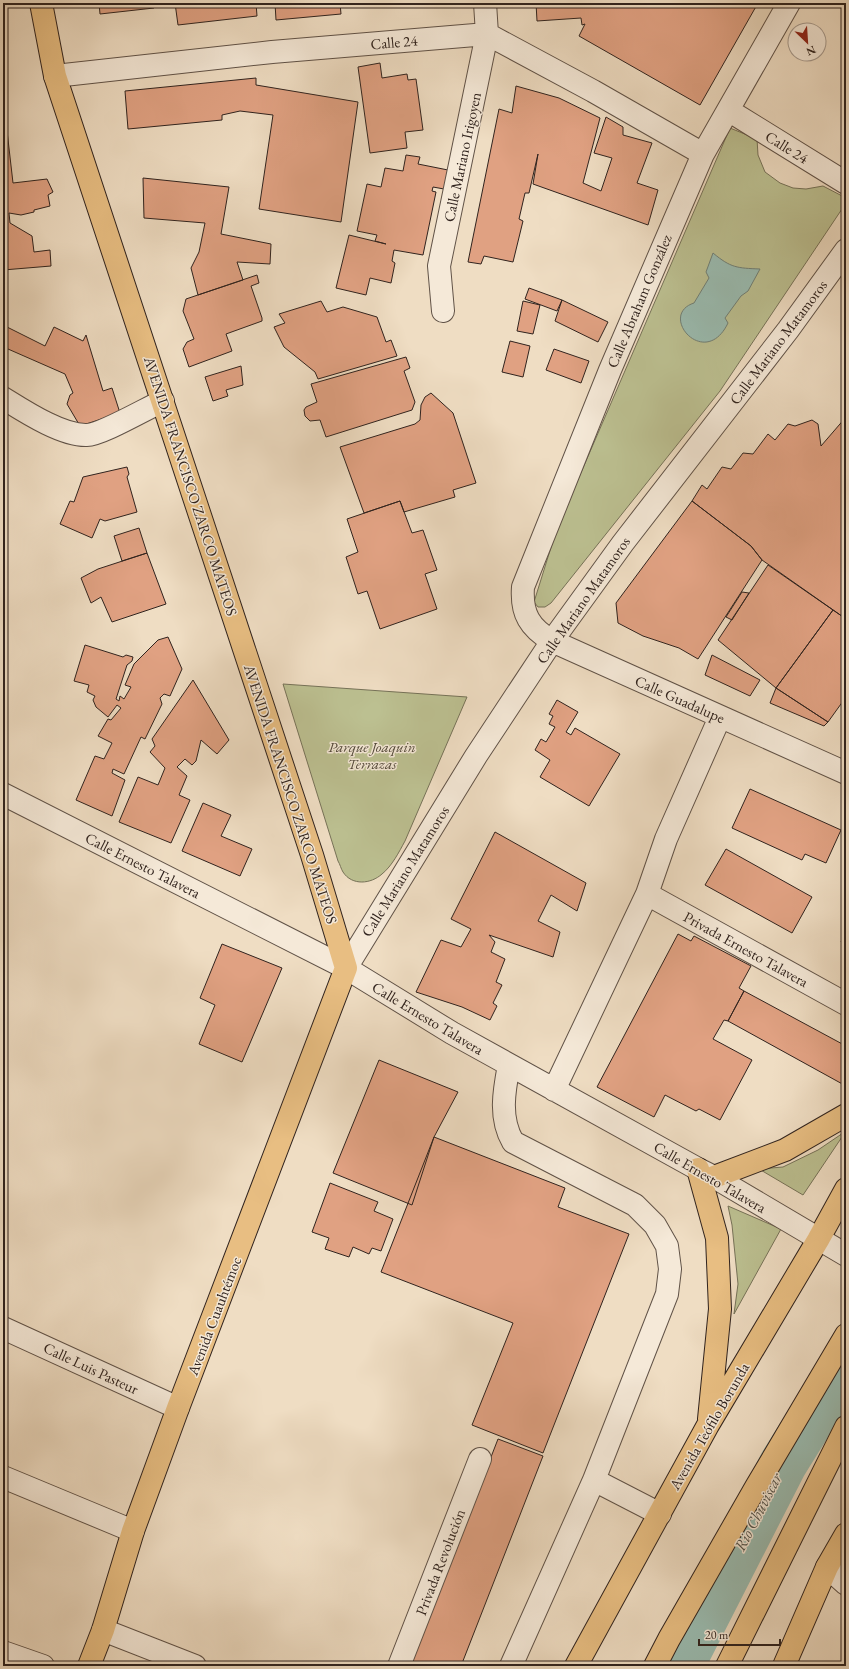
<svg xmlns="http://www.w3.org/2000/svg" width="849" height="1669" font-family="'EB Garamond',serif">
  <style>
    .green { fill: #bcc091; stroke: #767258 }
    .water { fill: #9abcb1; stroke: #707f76 }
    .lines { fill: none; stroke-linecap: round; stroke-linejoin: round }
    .river { stroke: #9abcb1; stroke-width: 48 }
    .building { fill: #e0a182; stroke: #30231e }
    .minor-casing { stroke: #605247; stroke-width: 24 }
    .major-casing { stroke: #30231e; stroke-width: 24 }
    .minor { stroke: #f5e9d8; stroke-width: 22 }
    .major { stroke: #e8be82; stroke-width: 22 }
    .labels { text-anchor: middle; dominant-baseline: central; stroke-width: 3; stroke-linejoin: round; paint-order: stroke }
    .street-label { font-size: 15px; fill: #30231e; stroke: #f5e9d8 }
    .park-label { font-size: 15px; font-style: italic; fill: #534a3b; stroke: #f5e9d8 }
    .water-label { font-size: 16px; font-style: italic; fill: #50514a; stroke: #f5e9d8 }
  </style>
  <rect width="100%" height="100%" fill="#efddc3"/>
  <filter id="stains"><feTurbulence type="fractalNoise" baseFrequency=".005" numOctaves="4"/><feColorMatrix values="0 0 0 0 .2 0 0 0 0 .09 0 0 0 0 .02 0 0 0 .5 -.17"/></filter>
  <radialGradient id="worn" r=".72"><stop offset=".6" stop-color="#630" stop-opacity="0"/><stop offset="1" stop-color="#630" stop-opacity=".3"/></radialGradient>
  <path class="green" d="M730 128 757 139 758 155 765 172 780 183 793 188 806 189 823 186 846 198V203L720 391 551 603 545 607H538L534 602 557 528Z
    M283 684 467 697 405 841C399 852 392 866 382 874 371 884 352 886 343 872 341 869 340 864 338 861Z
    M846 1131 803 1195 759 1169 783 1167 818 1150Z
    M728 1206 781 1229 734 1314 738 1284 732 1225Z"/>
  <path class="water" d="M713 253C731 268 737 268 760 269L748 291 741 296 725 318 728 323C705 371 657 315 694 303L709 278 706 272Z"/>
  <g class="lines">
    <path class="river" d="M680 1666 783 1464 846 1363"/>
  </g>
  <path class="building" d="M99 3H166L154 4V8L100 14Z
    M175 3H256L257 16 178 25Z
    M275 3H340L341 14 276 20Z
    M372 3H389L372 5Z
    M536 3H758L700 105 579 36 585 24 582 25 581 18 537 21Z
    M380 63 382 78 407 74 408 80 416 79 423 130 405 132 407 148 370 153 358 67Z
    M256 78V85L358 102 341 222 259 209 273 115 240 111 222 115V120L128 129 125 91Z
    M516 86 559 98 600 118 583 183 601 191 612 158 594 153 606 117 623 127V135L652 143 637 183 658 190 648 225 533 184 538 154 529 193H525L519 219 523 221 513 262 484 256 481 264 468 262 499 109 512 113Z
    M3 96 13 183 47 179 53 192 48 195 50 206 34 210V212L21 215 9 213 10 223 32 236 34 252 50 250 51 266 3 270Z
    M406 155 420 157 418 164 448 170 444 189 433 187 432 191 436 192 423 255 394 250 392 261 395 263 391 283 370 278 366 295 336 288 349 235 386 244 375 241 377 235 357 231 367 184 381 187 385 168 403 171Z
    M143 178 229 187 221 234 271 244 270 264 237 262 243 280 198 295 191 268 199 252 205 223 144 218Z
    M257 275 259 283 251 286 262 318V321L226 334 232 351 189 367 183 349 187 342 194 339 183 311 186 299Z
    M529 288 562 300 557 311 525 299Z
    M562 300 608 322 598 342 555 321Z
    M321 301 327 312 343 307 377 317 386 342 391 340 397 356 318 379 315 372 284 347 274 327 285 323 279 314Z
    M523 301 540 305 533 334 517 331Z
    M3 325 45 346 54 327 83 341 86 335 103 391 112 388 120 413 80 426 67 404 70 395 73 393 65 374 8 349 3 351Z
    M510 341 530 346 523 377 502 372Z
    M554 349 589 361 581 383 546 370Z
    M406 357 410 368 404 371 415 402 412 410 326 437 320 420 310 421 305 416 304 410 306 407 317 402 311 384Z
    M241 366 243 385 226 390 228 396 213 401 205 377Z
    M431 393 453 413 476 483 453 490 455 497 404 512 400 501 364 513 340 447 415 424 420 420 421 405 425 397Z
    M846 417V619L762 560 751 546 692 501 702 485 707 489 722 467 731 469 743 453 753 454 768 434 775 440 788 424 795 426 812 420 818 424 821 446Z
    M127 467 129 474 127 477 137 512 105 521 100 519 92 538 60 524 70 501 74 502 83 477Z
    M400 501 412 533 423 530 437 570 425 574 437 609 380 629 367 591 358 594 346 557 358 552 347 519Z
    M692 501 751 546 762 560 698 659 679 648 643 636 618 623 616 603Z
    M139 528 147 553 122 561 114 536Z
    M147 553 166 604 112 622 101 597 91 603 81 578 98 569Z
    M768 565 833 610 776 688 718 640Z
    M742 592 749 593 732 620 726 617Z
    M833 610 846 619V697L828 722 776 688Z
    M168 637 182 669 170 696 164 694 160 698 162 704 145 739 141 737 124 774 113 769 112 773 125 780 112 816 76 800 95 756 104 759 112 743 98 736 108 719 111 720 121 708 117 705 108 717 96 707 93 700 95 696 87 692 89 685 74 681 85 645 123 657 126 655 133 657 132 661 127 665 116 699 119 701 120 696 124 699 131 687 125 685 134 664 158 640Z
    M712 655 760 680 750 696 705 675Z
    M193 680 229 740 217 754 201 740 196 761 192 765 185 759 177 767 187 776 179 795 190 800 171 843 119 822 138 777 158 785 165 768 150 752 155 746 152 739Z
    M776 688 828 722 824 726 770 703Z
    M557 700 578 712 566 732 571 735 575 728 620 754 589 806 540 777 550 760 535 750 541 739 546 742 555 727 549 724 553 716 549 714Z
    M750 789 841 830 826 863 805 854 802 860 732 828Z
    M203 803 231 815 221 836 252 849 240 876 182 851Z
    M495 832 586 883 577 911 551 895 538 921 560 932 553 957 489 935 495 942 491 952 505 959 496 982 502 985 493 1003 497 1006 490 1020 462 1007 416 992 441 940 461 947 471 929 451 919Z
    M726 849 812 897 792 933 705 885Z
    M846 932V945L841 942Z
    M678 934 691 941 694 936 751 966 739 988 744 991 728 1021 724 1020 713 1039 752 1060 720 1120 699 1109 696 1111 665 1095 654 1117 597 1087Z
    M222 944 282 968 242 1062 199 1044 215 1005 200 998Z
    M744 991 846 1046V1086L728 1021Z
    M379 1060 458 1092 434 1137 412 1205 333 1173Z
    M434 1137 565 1188 558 1207 629 1234 543 1453 472 1425 513 1323 381 1272Z
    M330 1183 378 1202 374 1211 393 1219 381 1251 372 1248 369 1254 353 1247 349 1257 325 1249 329 1238 312 1232Z
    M498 1439 543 1456 461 1666H410Z"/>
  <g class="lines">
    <g class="minor-casing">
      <path id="minor" d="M789 3 703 154 610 370 523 587C521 614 530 628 552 641L846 773
        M55 76 272 52 487 34 593 91 703 154
        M728 110 846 183
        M443 311 439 266 487 34 485 3
        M3 398C24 411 62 436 87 435 101 435 147 408 163 401
        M3 794 346 968 452 1033 698 1169 714 1177 846 1255
        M647 894 846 1004
        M346 968 476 756 552 641 623 543 788 330 846 250
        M509 1065C504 1091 499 1118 513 1142L635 1205 655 1225 667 1246 670 1269 667 1294 594 1480 511 1666
        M554 1090 647 894 666 839 720 717
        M3 1328 178 1408
        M3 1477 133 1531
        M594 1480 660 1514
        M827 1567 846 1584
        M103 1630 195 1666
        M3 1652 43 1666
        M399 1666 480 1459"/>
    </g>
    <g class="major-casing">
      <path id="major" d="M41 3 55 76 312 855 346 968 178 1408 133 1531 103 1630 89 1666
        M698 1169 717 1238 720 1309 709 1419
        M714 1177 785 1150 846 1115
        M576 1666 708 1425 818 1240 846 1189
        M655 1666 669 1639 756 1487 846 1335
        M727 1666 846 1427
        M784 1666 827 1567 846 1534"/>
    </g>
    <use href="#minor" class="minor"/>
    <use href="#major" class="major"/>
  </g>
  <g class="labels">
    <g class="street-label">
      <text transform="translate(394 42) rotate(-5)">Calle 24</text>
      <text transform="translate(787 147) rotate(32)">Calle 24</text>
      <text transform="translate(462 157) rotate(-78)">Calle Mariano Irigoyen</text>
      <text transform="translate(639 301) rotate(-67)">Calle Abraham González</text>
      <text transform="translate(778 342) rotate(-53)">Calle Mariano Matamoros</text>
      <text transform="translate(191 486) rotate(72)">AVENIDA FRANCISCO ZARCO MATEOS</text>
      <text transform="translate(583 600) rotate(-55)">Calle Mariano Matamoros</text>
      <text transform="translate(680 699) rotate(24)">Calle Guadalupe</text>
      <text transform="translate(291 794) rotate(72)">AVENIDA FRANCISCO ZARCO MATEOS</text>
      <text transform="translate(143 865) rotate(27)">Calle Ernesto Talavera</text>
      <text transform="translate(405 871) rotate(-58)">Calle Mariano Matamoros</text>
      <text transform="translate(746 949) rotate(29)">Privada Ernesto Talavera</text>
      <text transform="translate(428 1018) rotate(31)">Calle Ernesto Talavera</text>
      <text transform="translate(710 1177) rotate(30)">Calle Ernesto Talavera</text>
      <text transform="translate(214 1316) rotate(-69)">Avenida Cuauhtémoc</text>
      <text transform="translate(91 1368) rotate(25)">Calle Luis Pasteur</text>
      <text transform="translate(709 1426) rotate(-60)">Avenida Teófilo Borunda</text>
      <text transform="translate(440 1562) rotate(-69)">Privada Revolución</text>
    </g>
    <g class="park-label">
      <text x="372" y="746">Parque Joaquin<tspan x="372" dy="17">Terrazas</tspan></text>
    </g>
    <g class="water-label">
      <text transform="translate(758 1512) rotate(-63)">Rio Chuviscar</text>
    </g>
  </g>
  <rect width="849" height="1669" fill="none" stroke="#efddc3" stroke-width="16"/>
  <rect x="4" y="4" width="841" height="1661" fill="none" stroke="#30231e" stroke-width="2"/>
  <rect x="8" y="8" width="833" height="1653" fill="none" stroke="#30231e"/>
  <g transform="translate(807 42) rotate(155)"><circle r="19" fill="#f5e9d8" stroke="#a69a8e"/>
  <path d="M0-3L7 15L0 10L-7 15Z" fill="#8f2418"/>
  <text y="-6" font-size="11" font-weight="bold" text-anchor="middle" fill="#30231e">N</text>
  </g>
  <path d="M699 1639v6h81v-6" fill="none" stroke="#30231e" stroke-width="2"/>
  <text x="705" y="1639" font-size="12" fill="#30231e" stroke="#f5e9d8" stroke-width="3" paint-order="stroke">20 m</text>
  <rect width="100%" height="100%" filter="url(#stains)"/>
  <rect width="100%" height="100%" fill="url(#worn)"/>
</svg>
